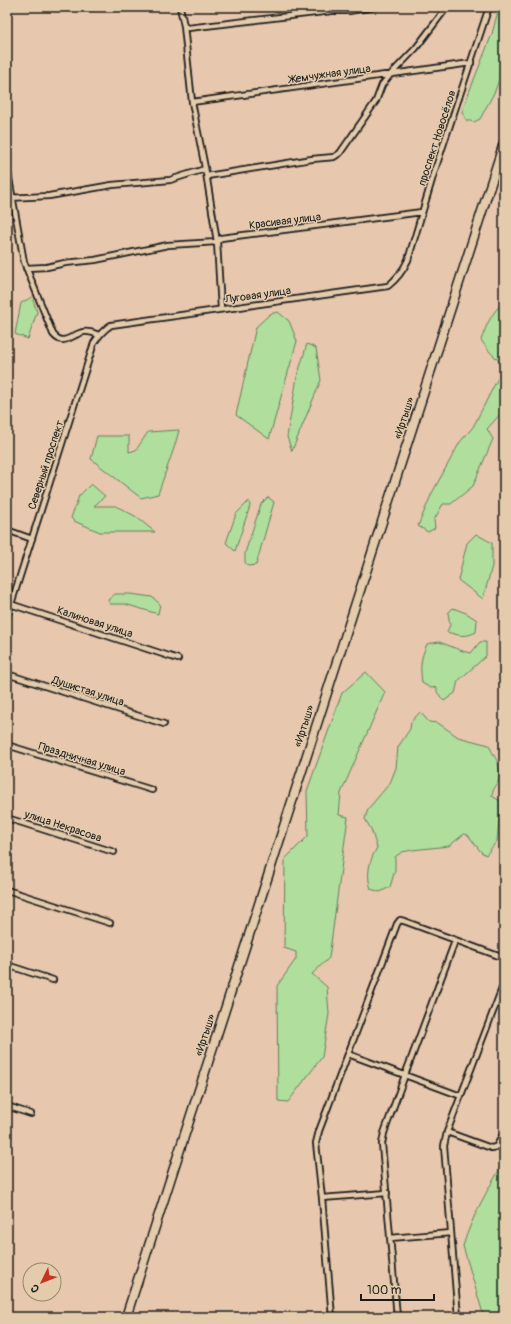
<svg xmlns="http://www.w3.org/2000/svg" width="511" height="1324" font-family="Pangolin,sans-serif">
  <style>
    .green { fill: #afde9d; stroke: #667d5c }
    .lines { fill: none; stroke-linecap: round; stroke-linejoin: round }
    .street-casing { stroke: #1c1c1c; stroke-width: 8 }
    .highway-casing { stroke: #1c1c1c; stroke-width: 11 }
    .street { stroke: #e4cbac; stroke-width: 4.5 }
    .highway { stroke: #e4cbac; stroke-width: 8 }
    .labels { text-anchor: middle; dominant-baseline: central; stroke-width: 3; stroke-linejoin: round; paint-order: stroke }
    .street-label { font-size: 11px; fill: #1c1c1c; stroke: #e4cbac }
  </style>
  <rect width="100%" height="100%" fill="#e7c7ad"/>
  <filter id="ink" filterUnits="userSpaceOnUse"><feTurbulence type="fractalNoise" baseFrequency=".025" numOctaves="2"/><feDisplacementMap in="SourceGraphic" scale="8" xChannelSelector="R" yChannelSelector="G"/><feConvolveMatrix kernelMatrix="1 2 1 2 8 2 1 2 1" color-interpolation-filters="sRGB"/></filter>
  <g filter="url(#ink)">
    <path class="green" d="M499 7H504V65L495 91 480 119 474 122 466 120 462 112 464 105 492 34Z
      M32 297 37 312 28 339 15 334 21 303Z
      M504 302V410L487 429 493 439 473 486 451 504H443L434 520 435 528 428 532 418 526 432 493 460 442 473 427 498 378 503 365 489 351 481 340C487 324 491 313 504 302Z
      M278 312 289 321 297 341 269 439 236 415 256 327 270 314Z
      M307 344 316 348 321 380 292 451 287 437 297 377Z
      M179 430 175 445 158 494 141 498 91 459 97 436H129V452L136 450 148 432Z
      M91 484 105 496 94 506H116L135 516 155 532H100L74 521 71 518 79 496Z
      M268 497 274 502 256 565 248 566 245 562V553L261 504Z
      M249 501 250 506 235 551 226 543 236 514Z
      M476 534 492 543V566L483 599 458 580 467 543Z
      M115 594H130L152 597 160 604 158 614 125 604H110L108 600Z
      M453 608 466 613 477 620 476 632C465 638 458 635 447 632L450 625 448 613Z
      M439 642C449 645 462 652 471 653L480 642H486V656L458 681 455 693 444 701 437 692V687L431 688 422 683C420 666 420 660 427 644Z
      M366 672 385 692 341 793 339 815 348 817 329 958 312 974 327 987 329 1014 322 1057 288 1102 278 1101 277 986 296 959V952L284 948 285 859 308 836 307 791 342 693Z
      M420 712 429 722 438 723 458 737 489 745C495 760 503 764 498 782 496 787 493 788 492 796L500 801V811L497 841 486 855 481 852 468 835 464 834 449 846 412 850 402 852 395 857V870L390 887 380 892 371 889C366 876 369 860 377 848L371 829 365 819 368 809 390 783 396 768 398 747 410 729 411 722Z
      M504 1162V1317H484L463 1246C472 1216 488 1189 504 1162Z"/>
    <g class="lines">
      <g class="street-casing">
        <path id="street" d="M180 7 184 26 188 28 332 11H349L374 7
          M192 102 471 63
          M7 167 24 262 53 334C63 347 71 335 83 332 89 331 94 333 99 335
          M207 176 312 159 334 157 340 153 376 101 382 85 390 75 416 48 447 7
          M7 198 49 196 112 185 170 180 205 169
          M26 268 47 267 65 263 95 260 168 245 217 242 206 173 192 102 184 26
          M221 309 217 242 221 238 422 212
          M7 530 32 539
          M7 603 178 659
          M7 617 94 343C99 335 103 330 111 325L388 286C398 278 403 271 408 260L434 173 489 7
          M7 674 164 724
          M7 745 152 790
          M7 818 114 852
          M7 890 110 923
          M7 965 53 980
          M348 1054 461 1096
          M7 1106 31 1114
          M447 1132 491 1148 496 1147 504 1133
          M322 1198 387 1193
          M390 1238 451 1233
          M332 1317 322 1198 316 1143 319 1131 397 924 400 920 404 921 504 958
          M397 1317 382 1144 384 1133 405 1075 455 941
          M458 1317 444 1146 447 1132 504 983"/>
      </g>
      <g class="highway-casing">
        <path id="highway" d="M126 1317 504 143"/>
      </g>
      <use href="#street" class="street"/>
      <use href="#highway" class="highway"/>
    </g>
  </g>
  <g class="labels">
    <g class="street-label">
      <text transform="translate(330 74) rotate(-8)">Жемчужная улица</text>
      <text transform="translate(437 138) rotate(-72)">проспект Новосёлов</text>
      <text transform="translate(285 221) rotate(-7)">Красивая улица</text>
      <text transform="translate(258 295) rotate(-8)">Луговая улица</text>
      <text transform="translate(404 418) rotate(-72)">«Иртыш»</text>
      <text transform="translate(46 465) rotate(-72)">Северный проспект</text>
      <text transform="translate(95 622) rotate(18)">Калиновая улица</text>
      <text transform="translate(88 691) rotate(18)">Душистая улица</text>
      <text transform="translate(304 726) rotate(-72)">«Иртыш»</text>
      <text transform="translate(82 759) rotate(17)">Праздничная улица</text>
      <text transform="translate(63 826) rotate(18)">улица Некрасова</text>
      <text transform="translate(205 1035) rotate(-72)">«Иртыш»</text>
    </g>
  </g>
  <rect width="511" height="1324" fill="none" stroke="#e4cbac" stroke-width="24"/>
  <rect x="12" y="12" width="487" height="1300" fill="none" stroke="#1c1c1c" stroke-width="1.5" filter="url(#ink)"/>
  <g transform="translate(42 1282) rotate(227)"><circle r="19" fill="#e4cbac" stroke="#948572"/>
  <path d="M0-3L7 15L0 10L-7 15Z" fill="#c8321e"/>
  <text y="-6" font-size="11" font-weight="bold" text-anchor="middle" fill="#1c1c1c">С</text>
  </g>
  <path d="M361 1294v6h73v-6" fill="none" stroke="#1c1c1c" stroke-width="2"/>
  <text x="367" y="1294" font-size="12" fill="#1c1c1c" stroke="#e4cbac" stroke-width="3" paint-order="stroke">100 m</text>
</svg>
